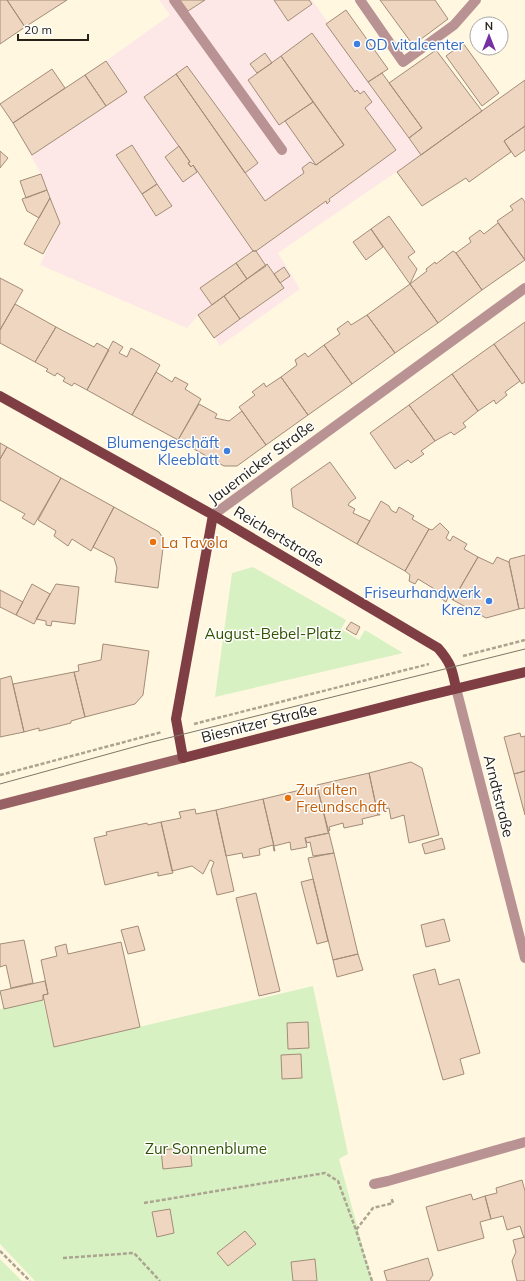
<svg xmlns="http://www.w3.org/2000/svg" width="525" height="1281" font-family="Mulish,sans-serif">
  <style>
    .industrial { fill: #fde8e7 }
    .green { fill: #d8f1c3 }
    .building { fill: #eed6c0; stroke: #a38c78 }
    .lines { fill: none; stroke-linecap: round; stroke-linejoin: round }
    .path { stroke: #aaa491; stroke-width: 2.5; stroke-dasharray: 4 2; stroke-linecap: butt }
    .lane { stroke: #b99293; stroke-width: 10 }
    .street { stroke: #b99293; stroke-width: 10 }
    .secondary { stroke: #986164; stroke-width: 10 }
    .primary { stroke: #7e3e43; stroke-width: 10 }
    .tram { stroke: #7e7868; stroke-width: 1 }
    .shop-dot { fill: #3f7fe0; stroke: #fff; stroke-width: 1.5 }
    .food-dot { fill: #e8710a; stroke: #fff; stroke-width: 1.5 }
    .labels { text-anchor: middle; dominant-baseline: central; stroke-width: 3; stroke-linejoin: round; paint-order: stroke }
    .shop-label { font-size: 15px; fill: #366cbe; stroke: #fff; text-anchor: end }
    .street-label { font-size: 15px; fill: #262217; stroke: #fff }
    .food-label { font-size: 15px; fill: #c56008; stroke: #fff; text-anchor: start }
    .park-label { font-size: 15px; fill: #315100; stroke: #fff }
  </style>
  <rect width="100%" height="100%" fill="#fff7e0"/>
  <path class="industrial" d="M159 0H312L421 155 278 253 300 289 220 346 199 314 187 328 40 265 60 223 41 174 13 123 106 61 170 15Z"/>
  <path class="green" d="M253 567 346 620 341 629 359 640 365 630 403 653 215 697 232 573Z
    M313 986 348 1154 339 1159 372 1281H35L0 1244V1009L43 1000 54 1047Z
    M0 1259 22 1281H0Z"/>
  <path class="building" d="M0 0H7L25 27 0 44Z
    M7 0H67L25 27Z
    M180 0H205L188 11Z
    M274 0H309L312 4 288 21Z
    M380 0H435L448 19 413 45Z
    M346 10 388 69 368 82 326 24Z
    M312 33 355 92 357 90 360 94 364 91 372 102 365 108 396 150 329 199 330 201 327 204 326 201 256 251H253L193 165 191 167 188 163 190 162 144 97 176 74 265 201 304 173 302 168 310 162 316 165 344 145 281 56Z
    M463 43 499 93 482 106 446 56Z
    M436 50 482 111 421 155 409 138 422 128 389 83Z
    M265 53 272 63 257 73 250 64Z
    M281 56 313 102 279 125 248 80Z
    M106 61 127 92 106 106 85 75Z
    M187 66 258 163 245 173 176 74Z
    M52 69 65 88 13 123 0 104Z
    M382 73 422 128 409 138 368 82Z
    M85 75 106 106 32 155 13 123Z
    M525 80V126L504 141 511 152 469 182 466 178 422 206 397 172Z
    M313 102 344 145 316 165 285 121Z
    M525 126V150L515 157 504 141Z
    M132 145 157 184 142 194 116 155Z
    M179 146 190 162 188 163 191 167 193 165 197 172 183 182 165 157Z
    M0 151 8 158 0 168Z
    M41 174 47 190 26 198 20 181Z
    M157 184 172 206 156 216 142 194Z
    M47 190 50 198 39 218 27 211 22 199Z
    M50 198 60 223 43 254 24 244Z
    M522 198 525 202V260L497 221 513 210 510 206Z
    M389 216 415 252 408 257 417 269 410 284 371 229Z
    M498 223 525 260 482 290 456 253 471 242 469 238 480 230 484 234Z
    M371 229 383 247 366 260 353 242Z
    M253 251H256L266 266 247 279 236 263Z
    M453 251 456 253 482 290 438 323 410 284 427 271 426 269 435 262 436 264Z
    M236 263 247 279 212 305 200 288Z
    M267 264 284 288 240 319 224 296Z
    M284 267 290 276 280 283 274 274Z
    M0 278 23 290 0 330Z
    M410 284 438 323 395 353 367 315Z
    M224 296 240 319 214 338 198 315Z
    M15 304 56 327 35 362 0 343V330Z
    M367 315 395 353 352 384 324 345 340 334 337 329 348 321 351 325Z
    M525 322V382L522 384 494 344Z
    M56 327 94 347 97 343 109 350 87 390 74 383 72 386 63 381 65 378 57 373 55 376 46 371 48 369 35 362Z
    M113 341 123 347 119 353 127 357 131 348 160 365 132 415 87 390Z
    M494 344 520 381 505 392 507 395 496 404 494 400 478 411 452 374Z
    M324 345 352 384 308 415 281 377 297 365 295 360 305 353 308 357Z
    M156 372 172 382 175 377 188 384 185 389 201 399 178 440 132 415Z
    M452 374 478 411 463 423 466 427 454 435 451 432 435 441 409 405Z
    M281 377 308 415 266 445 239 407 255 395 252 392 264 383 266 387Z
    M199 404 217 414 215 418 229 421 242 411 266 445 237 466H224L178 440Z
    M409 405 435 441 421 451 424 454 411 463 408 460 395 469 370 433Z
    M0 443 7 447 0 459Z
    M7 447 61 478 34 525 22 518 25 514 0 500V459Z
    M330 462 356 498 350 502 348 505 355 509 353 513 370 521 357 544 293 507 291 489Z
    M61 478 114 507 91 551 72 539 68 546 54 536 56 531 38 520Z
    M381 501 389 506 391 510 396 513 399 507 414 516 412 519 429 529 405 571 357 544Z
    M114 507 159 532 164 540 158 588 115 582 117 568 114 558 93 547Z
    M440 523 449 532 446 538 450 541 453 536 467 544 464 549 478 557 453 600 448 597 446 602 439 597 441 593 418 579 415 584 409 581 410 575 405 571 429 529 432 530Z
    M525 555V608L519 609 509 562 510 559Z
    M478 557 493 564 497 557 509 562 519 609 486 618 453 600Z
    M32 584 50 594 34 624 16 615Z
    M56 584 79 587 75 624 52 621 51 626 46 625V621L36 619Z
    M0 590 23 602 16 615 0 607Z
    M351 622 360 627 356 635 346 629Z
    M103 644 149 651 143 695 135 704 85 717 74 672 79 671 78 665 101 660Z
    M74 672 85 717 71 721V723L39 731V728L24 732 13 684Z
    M11 676 24 732 0 737V679Z
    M520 733 521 737 525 736V771L514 774 504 737Z
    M411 762 422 768 439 835 409 843 404 815 391 819 389 808 378 811 380 815H378L369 773Z
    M525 771V815L514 774Z
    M369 773 378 815 362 819 363 824 344 828 343 823 329 827 330 830 328 832 317 785Z
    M317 786 329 833 305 838 307 847 291 850 290 842 274 846 263 799Z
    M263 799 275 851H274L273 845 259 849 260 855 243 858 242 853 226 856 216 810Z
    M195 809 196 814 216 810 234 891 217 895 211 870 214 862 210 860 203 874 192 866 172 871 161 822 181 818 179 812Z
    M161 822 173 873 158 876V872L105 885 94 838 107 835 106 832 147 823 148 825Z
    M329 833 334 853 313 856 310 842 307 843 305 838Z
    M442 838 445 849 425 854 422 844Z
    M334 853 358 954 333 960 308 858Z
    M313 879 328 941 317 944 301 882Z
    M256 893 280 991 259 996 236 898Z
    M444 919 450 941 426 947 421 925Z
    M138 926 145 950 128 954 121 930Z
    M24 940 33 983 11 988 6 965 0 967V944Z
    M121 942 140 1027 54 1047 43 995 48 994 41 960 57 956 55 947 66 944 68 954Z
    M358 954 363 970 337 977 333 960Z
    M435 969 439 985 459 979 480 1053 460 1059 464 1074 443 1080 413 975Z
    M45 981 48 994 43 995V1000L4 1009 0 991Z
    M308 1022 309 1048 288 1049 287 1023Z
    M301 1054 302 1078 282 1079 281 1055Z
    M190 1147 192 1166 163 1169 161 1150Z
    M522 1180 525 1191V1237L524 1238 520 1226 507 1230 503 1216 491 1219 485 1196 497 1193 496 1188Z
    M471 1194 473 1200 485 1196 491 1219 480 1222 484 1238 438 1251 426 1207Z
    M170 1209 174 1233 157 1237 152 1212Z
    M245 1231 256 1244 228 1266 217 1253Z
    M525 1237V1281H517L512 1261 516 1252 513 1240Z
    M428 1258 433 1275 429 1281H387L384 1271Z
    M315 1259 317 1281H293L291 1262Z"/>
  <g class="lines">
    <path class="path" d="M463 656 525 640
      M194 724 429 664
      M0 775 162 732
      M144 1203 325 1173 338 1181 356 1230
      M0 1251 30 1281
      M63 1258 134 1253 160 1281
      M372 1281 356 1230 373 1208 393 1203 391 1197"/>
    <path class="lane" d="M174 0 282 150
      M360 0 403 62 454 25 476 0
      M374 1184 388 1181 525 1142"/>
    <path class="street" d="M213 515 525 288
      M456 688 525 958"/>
    <path class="secondary" d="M0 805 183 758"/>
    <path class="primary" d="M0 396 213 515 438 648C451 663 452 669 456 688
      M213 515 176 719 183 758 422 697 525 672"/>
    <path class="tram" d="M0 784 148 743 525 649"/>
  </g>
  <g class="shop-dot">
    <circle cx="357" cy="44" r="4"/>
    <circle cx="227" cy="451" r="4"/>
    <circle cx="489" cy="601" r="4"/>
  </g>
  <g class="food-dot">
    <circle cx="153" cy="542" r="4"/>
    <circle cx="288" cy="798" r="4"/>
  </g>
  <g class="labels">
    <g class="shop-label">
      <text x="365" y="44" text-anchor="start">OD vitalcenter</text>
      <text x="219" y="442">Blumengeschäft<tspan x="219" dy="17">Kleeblatt</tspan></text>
      <text x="481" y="592">Friseurhandwerk<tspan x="481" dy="17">Krenz</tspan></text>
    </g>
    <g class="street-label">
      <text transform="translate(261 462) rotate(-37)">Jauernicker Straße</text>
      <text transform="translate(279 536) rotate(31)">Reichertstraße</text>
      <text transform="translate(259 723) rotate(-14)">Biesnitzer Straße</text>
      <text transform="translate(499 796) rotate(76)">Arndtstraße</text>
    </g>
    <g class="food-label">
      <text x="161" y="542">La Tavola</text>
      <text x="296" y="789">Zur alten<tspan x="296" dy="17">Freundschaft</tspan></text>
    </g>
    <g class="park-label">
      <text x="273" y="633">August-Bebel-Platz</text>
      <text x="206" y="1148">Zur Sonnenblume</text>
    </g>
  </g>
  <g transform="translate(489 36)"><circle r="19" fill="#ffffff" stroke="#a8a7a2"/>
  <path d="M0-3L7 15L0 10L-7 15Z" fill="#7530a3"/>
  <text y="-6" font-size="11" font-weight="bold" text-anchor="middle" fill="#262217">N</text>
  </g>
  <path d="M18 34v6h70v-6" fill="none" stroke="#262217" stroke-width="2"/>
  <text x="24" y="34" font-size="12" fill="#262217" stroke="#ffffff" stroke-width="3" paint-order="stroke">20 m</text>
</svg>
